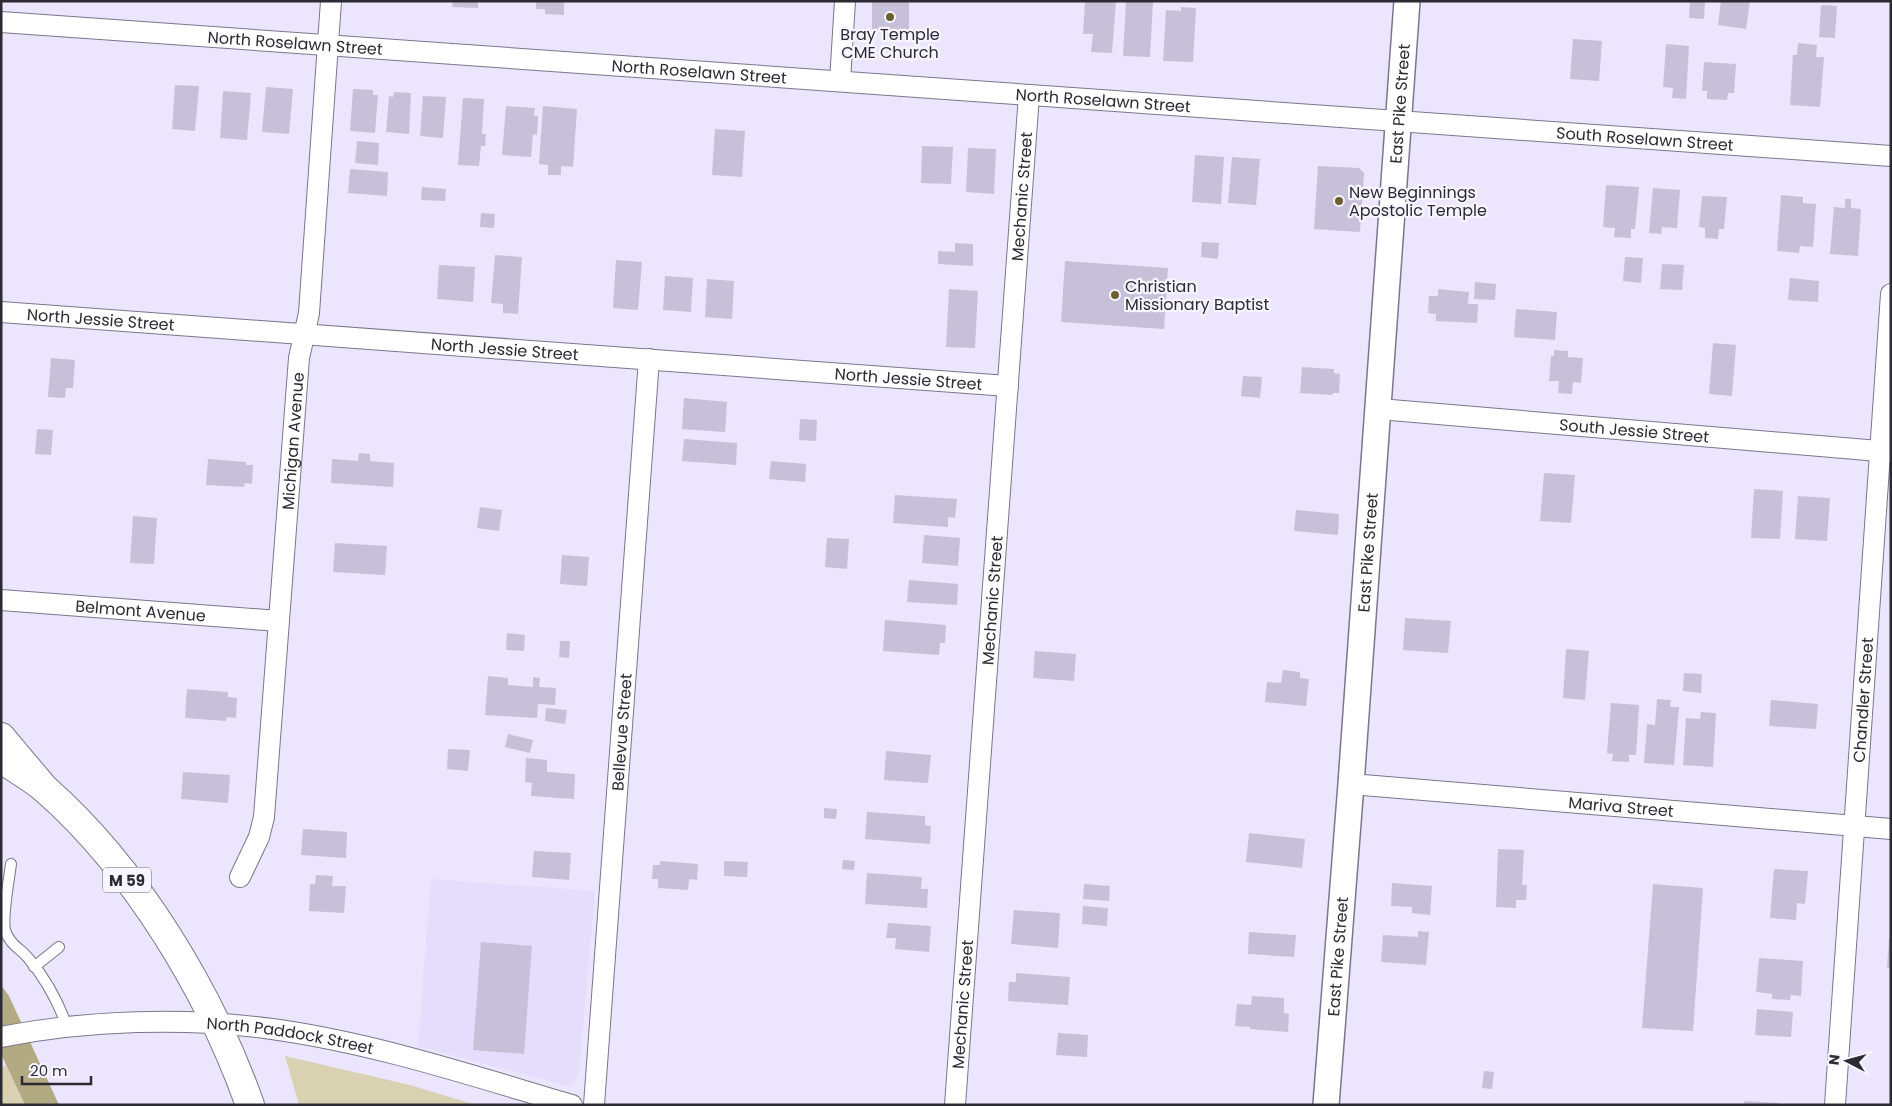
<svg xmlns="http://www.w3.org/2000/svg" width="1892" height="1106" font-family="Poppins,sans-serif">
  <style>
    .built { fill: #e4ddfc }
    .green { fill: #d9d2b2 }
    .water { fill: #b2aa83 }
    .building { fill: #c6c1d8 }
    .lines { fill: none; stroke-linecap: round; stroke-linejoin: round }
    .service-casing { stroke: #7b768b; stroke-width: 12 }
    .minor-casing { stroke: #7b768b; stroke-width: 22 }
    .tertiary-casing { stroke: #7b768b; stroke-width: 28 }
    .trunk-casing { stroke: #7b768b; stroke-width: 30 }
    .motorway-casing { stroke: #7b768b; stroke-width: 30 }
    .service { stroke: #fff; stroke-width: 10 }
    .minor { stroke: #fff; stroke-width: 20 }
    .tertiary { stroke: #fff; stroke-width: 25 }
    .trunk { stroke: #fff; stroke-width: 28 }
    .motorway { stroke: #fff; stroke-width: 28 }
    .poi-dot { fill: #6b602d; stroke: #f7f5ff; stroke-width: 2 }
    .labels { text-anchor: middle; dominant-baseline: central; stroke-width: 4.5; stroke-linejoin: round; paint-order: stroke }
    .shield { fill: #f7f5ff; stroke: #696770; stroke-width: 1 }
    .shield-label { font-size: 15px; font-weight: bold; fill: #2c2a33 }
    .poi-label { font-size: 16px; fill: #2c2a33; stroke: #f7f5ff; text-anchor: start }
    .street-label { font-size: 16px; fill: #2c2a33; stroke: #f7f5ff }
  </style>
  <rect width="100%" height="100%" fill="#ebe6fd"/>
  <path class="built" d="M431 879 595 891 579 1072 571 1087 418 1046Z"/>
  <path class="green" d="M285 1056 410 1085 476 1105H299Z
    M6 1065 25 1105H1V1068Z"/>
  <path class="water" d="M1 985 9 996 59 1105H25L1 1054Z"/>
  <path class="building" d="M453 1H478V8L452 7Z
    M536 1H564V15L545 14V9H536Z
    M872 1H909V32H901L900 39H883L884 31H872Z
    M1085 1H1116L1112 53 1091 52 1093 34H1083Z
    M1126 1 1153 2 1150 57 1123 56Z
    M1690 1H1705L1704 19 1689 18Z
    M1721 1 1750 2 1746 29 1718 25Z
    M1821 5 1837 6 1835 38 1819 37Z
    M1181 7 1196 8 1193 62 1163 61 1166 10 1181 11Z
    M1573 39 1602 41 1599 81 1570 79Z
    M1798 43 1817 45 1816 57H1824L1820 107 1790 105 1793 55H1797Z
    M1666 44 1689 46 1686 99 1672 98 1673 88 1663 87Z
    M1704 62 1736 64 1734 93H1728L1727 100 1707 99V91H1702Z
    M175 85 199 86 195 131 172 129Z
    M266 87 293 89 289 134 262 132Z
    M353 89 373 90V95H378L375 133 350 131Z
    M223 91 251 93 247 140 220 138Z
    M394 92 411 93 409 134 386 132 389 96 393 97Z
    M423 96 446 97 443 138 420 136Z
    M463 98 484 99 482 134H486L485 146H481L479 166 458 165Z
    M506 106 535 108 534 116H538L537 135 533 134 531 157 502 155Z
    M543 106 577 109 573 167 561 166V175H548V165L539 164Z
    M715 129 745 131 742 177 712 175Z
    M357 141 379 143 378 165 355 163Z
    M922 146 953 147 951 184 921 183Z
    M968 148 996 149 994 194 966 192Z
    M1195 155 1224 157 1221 204 1192 202Z
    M1232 157 1260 159 1256 205 1228 203Z
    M1318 166 1359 168 1364 173 1360 232 1314 229Z
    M350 169 388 172 387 196 348 193Z
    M1606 185 1639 187 1635 229H1631V238L1614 237 1615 228 1603 227Z
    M422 187 446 189 445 201 421 200Z
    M1653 188 1680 190 1677 228 1662 227 1661 234 1649 233Z
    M1781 195 1803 197V203L1816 204 1813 247 1800 246 1799 253 1777 251Z
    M1702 196 1727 197 1724 229H1719L1718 239 1705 238V228L1699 227Z
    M1845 199H1851V208L1861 209 1858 256 1830 254 1834 207 1845 208Z
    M481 213 495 214 494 228 480 227Z
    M1202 242 1219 243 1218 259 1201 257Z
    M955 243 973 244V266L938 264V251L955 252Z
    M495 255 522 257 518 314 503 313V304L491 303Z
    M1625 257 1643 258 1641 283 1623 281Z
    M616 260 642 262 638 310 613 308Z
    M1065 261 1168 268 1164 329 1061 322Z
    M1662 264 1684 265 1682 290 1660 289Z
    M439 265 475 267 473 302 437 299Z
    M665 276 693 278 691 312 663 310Z
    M1790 278 1819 281 1818 302 1788 300Z
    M707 279 734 281 732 319 705 317Z
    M1475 282 1496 284 1495 300 1474 299Z
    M949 289 978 291 975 348 946 347Z
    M1438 289 1469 292 1468 304H1478L1477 323 1436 321V314L1428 313 1429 296H1438Z
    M1516 309 1557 312 1555 340 1514 337Z
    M1713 343 1736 345 1732 396 1709 394Z
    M1554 350 1568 351V357L1583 358 1581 383 1573 382 1572 394 1558 393 1559 381H1549L1551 356H1554Z
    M51 358 75 360 73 388H66L65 398 48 397Z
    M1302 367 1334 369V373L1340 374 1339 393H1333L1332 395 1300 393Z
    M1243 376 1262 377 1260 398 1241 396Z
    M684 398 727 402 725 432 682 429Z
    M800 419 817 420 816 441 799 440Z
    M37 429 53 430 51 455 35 454Z
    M684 439 737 443 736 465 682 461Z
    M359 453 370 454V461L394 463 393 487 331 483 332 459 358 461Z
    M208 459 246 462V465H253L252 484 245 483 244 487 206 485Z
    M771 461 806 464 805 482 769 479Z
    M1544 473 1575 475 1571 523 1540 521Z
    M1754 489 1783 491 1780 539 1751 538Z
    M895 495 957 499 955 518 948 517V527L893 523Z
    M1798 496 1830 498 1827 541 1795 539Z
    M480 507 502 510 499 531 477 528Z
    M1296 510 1339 514 1338 535 1294 531Z
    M133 516 157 518 154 564 130 563Z
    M924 535 960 538 958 566 922 563Z
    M827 538 849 539 847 569 825 567Z
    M335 543 387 546 385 575 333 572Z
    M562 555 589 557 587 586 560 584Z
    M909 580 958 584 957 605 907 602Z
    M1405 618 1451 621 1448 653 1403 650Z
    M885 620 946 625 945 643H940L939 655 883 651Z
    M507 633 525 635 524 651 506 650Z
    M560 641H570L569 658 559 657Z
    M1566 649 1589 651 1585 700 1563 698Z
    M1035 651 1076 654 1074 681 1033 678Z
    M1283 670 1300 672V678L1309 679 1306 706 1265 702 1267 682 1281 683Z
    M1684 673 1702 674 1701 693 1683 691Z
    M488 676 508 678V685L533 687V677L540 678 539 687 556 688 555 705 538 704 537 718 485 715Z
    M187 689 228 692V697L237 698 236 718 227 717 226 721 185 718Z
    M1657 699 1671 700 1670 707H1679L1674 765 1644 763 1647 724 1655 725Z
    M1771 700 1818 704 1816 729 1769 726Z
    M1611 703 1639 705 1636 755H1629V762L1612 761 1613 754 1607 753Z
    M546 708 567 710 565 724 545 721Z
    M1701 712 1716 713 1713 767 1683 765 1686 718 1700 719Z
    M508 734 533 740 530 753 505 747Z
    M448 749 470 750 468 771 447 769Z
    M886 751 931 755 928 783 884 780Z
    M526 758 547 760V772L575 774 574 799 531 796 532 783 525 782Z
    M183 772 230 775 228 803 181 799Z
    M824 808 837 809 836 819 824 818Z
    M867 812 925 816V825L931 826 930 844 865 839Z
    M303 829 347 832 346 858 301 855Z
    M1249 833 1305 839 1302 868 1246 862Z
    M1498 849 1524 850 1522 885H1527L1526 900H1516V908L1496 907Z
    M534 851 571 853 569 880 532 877Z
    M843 860 855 861 854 870 842 869Z
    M660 861 698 864 697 880 689 879 688 890 658 888V879H652L653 865H660Z
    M724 861 748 862 747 877 724 876Z
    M1774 869 1808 871 1805 904 1797 903 1796 920 1770 918Z
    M867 873 922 877 921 889H928L927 908 865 904Z
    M316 875 333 876 332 886H346L344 913 309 911 310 884H315Z
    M1392 883 1432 886 1430 915 1412 913V907L1391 906Z
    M1084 884 1110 886 1109 901 1083 899Z
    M1653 884 1703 888 1693 1031 1642 1028Z
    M1083 906 1108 908 1107 926 1082 924Z
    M1014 910 1060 913 1058 948 1011 944Z
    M888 923 931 926 929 952 895 949 896 938H886Z
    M1418 931 1429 932 1426 965 1381 962 1383 935 1418 937Z
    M1249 932 1296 935 1294 957 1248 954Z
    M1889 938H1891V968H1887Z
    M481 942 532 946 524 1054 473 1050Z
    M1759 958 1803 961 1801 996 1791 995 1790 1000 1772 999V994L1756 992Z
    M1016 973 1070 977 1068 1005 1008 1001 1009 982H1016Z
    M1252 996 1284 998V1013L1289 1014 1288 1032 1250 1029V1027L1235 1026 1237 1004 1251 1005Z
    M1757 1009 1793 1012 1791 1037 1755 1035Z
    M1058 1033 1088 1035 1087 1057 1056 1055Z
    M1484 1071 1494 1072 1492 1089 1482 1088Z
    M1744 1101 1780 1103V1105H1744Z"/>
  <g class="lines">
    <g class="service-casing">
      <path id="service" d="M11 864C9 881 2 915 5 930 9 944 21 949 29 959 46 979 58 1002 67 1026
        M34 967 59 947"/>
    </g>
    <g class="minor-casing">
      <g id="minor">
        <path id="s1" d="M1 22 1891 156"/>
        <path d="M840 81 845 1"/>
        <path id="s2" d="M1 312 1008 386"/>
        <path id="s3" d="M1379 409 1891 452"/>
        <path id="s4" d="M1 600 279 621"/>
        <path id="s5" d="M1351 784 1891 829"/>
        <path id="s6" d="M240 877 259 837 264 817 299 358 309 313 331 1"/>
        <path id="s7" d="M1 1037C88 1020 185 1017 272 1029 374 1043 473 1076 572 1105"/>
        <path id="s8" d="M594 1105 649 359"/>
        <path id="s9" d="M955 1105 1029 95"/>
        <path id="s10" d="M1835 1105 1891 294"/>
      </g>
    </g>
    <g class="tertiary-casing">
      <g id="tertiary">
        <path id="s11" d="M1326 1105 1351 784 1407 1"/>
      </g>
    </g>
    <g class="trunk-casing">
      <path id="trunk" d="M1 759C16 769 32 778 45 789 136 869 210 992 250 1105"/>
    </g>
    <g class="motorway-casing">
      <path id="motorway" d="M1 737 44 788"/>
    </g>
    <use href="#service" class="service"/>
    <use href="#minor" class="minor"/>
    <use href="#tertiary" class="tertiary"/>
    <use href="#trunk" class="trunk"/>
    <use href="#motorway" class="motorway"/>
  </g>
  <g class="poi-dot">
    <circle cx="890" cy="17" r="5"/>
    <circle cx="1339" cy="201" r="5"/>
    <circle cx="1115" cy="295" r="5"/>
  </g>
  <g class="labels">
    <rect class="shield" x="103" y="867.5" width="48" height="25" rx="4"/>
    <g class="shield-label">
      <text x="127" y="880">M 59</text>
    </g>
    <g class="poi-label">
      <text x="890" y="34" text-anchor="middle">Bray Temple<tspan x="890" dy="18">CME Church</tspan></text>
      <text x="1349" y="192">New Beginnings<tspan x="1349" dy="18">Apostolic Temple</tspan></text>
      <text x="1125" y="286">Christian<tspan x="1125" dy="18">Missionary Baptist</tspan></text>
    </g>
    <g class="street-label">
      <text stroke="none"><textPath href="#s1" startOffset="295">North Roselawn Street</textPath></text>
      <text stroke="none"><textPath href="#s1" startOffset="700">North Roselawn Street</textPath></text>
      <text stroke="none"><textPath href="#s1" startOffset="1105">North Roselawn Street</textPath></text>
      <text stroke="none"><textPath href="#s11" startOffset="1004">East Pike Street</textPath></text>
      <text stroke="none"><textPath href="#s1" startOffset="1648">South Roselawn Street</textPath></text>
      <text stroke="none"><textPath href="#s9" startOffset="911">Mechanic Street</textPath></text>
      <text stroke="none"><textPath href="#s2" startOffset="100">North Jessie Street</textPath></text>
      <text stroke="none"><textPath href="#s2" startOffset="505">North Jessie Street</textPath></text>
      <text stroke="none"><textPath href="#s2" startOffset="910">North Jessie Street</textPath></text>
      <text stroke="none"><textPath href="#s3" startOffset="256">South Jessie Street</textPath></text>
      <text stroke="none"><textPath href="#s6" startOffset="442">Michigan Avenue</textPath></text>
      <text stroke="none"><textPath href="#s11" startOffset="554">East Pike Street</textPath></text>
      <text stroke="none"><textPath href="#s9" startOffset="506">Mechanic Street</textPath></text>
      <text stroke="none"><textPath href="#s4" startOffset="140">Belmont Avenue</textPath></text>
      <text stroke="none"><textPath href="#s10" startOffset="406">Chandler Street</textPath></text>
      <text stroke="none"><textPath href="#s8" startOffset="374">Bellevue Street</textPath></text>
      <text stroke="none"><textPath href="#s5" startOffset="271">Mariva Street</textPath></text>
      <text stroke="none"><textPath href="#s11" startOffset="149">East Pike Street</textPath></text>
      <text stroke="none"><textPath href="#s9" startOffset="101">Mechanic Street</textPath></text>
      <text stroke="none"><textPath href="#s7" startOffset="291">North Paddock Street</textPath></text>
    </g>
  </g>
  <rect width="1892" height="1106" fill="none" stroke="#2c2a33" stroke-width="5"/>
  <g transform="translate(1847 1061) rotate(276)" stroke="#f7f5ff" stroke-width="4" paint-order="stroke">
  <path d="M0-4L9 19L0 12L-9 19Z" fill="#2c2a33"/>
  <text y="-8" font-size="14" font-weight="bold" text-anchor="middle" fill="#2c2a33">N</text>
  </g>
  <path d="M22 1076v8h69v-8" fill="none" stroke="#2c2a33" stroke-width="2.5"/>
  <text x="30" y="1076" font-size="15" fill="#2c2a33" stroke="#f7f5ff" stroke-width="4" paint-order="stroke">20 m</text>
</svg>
